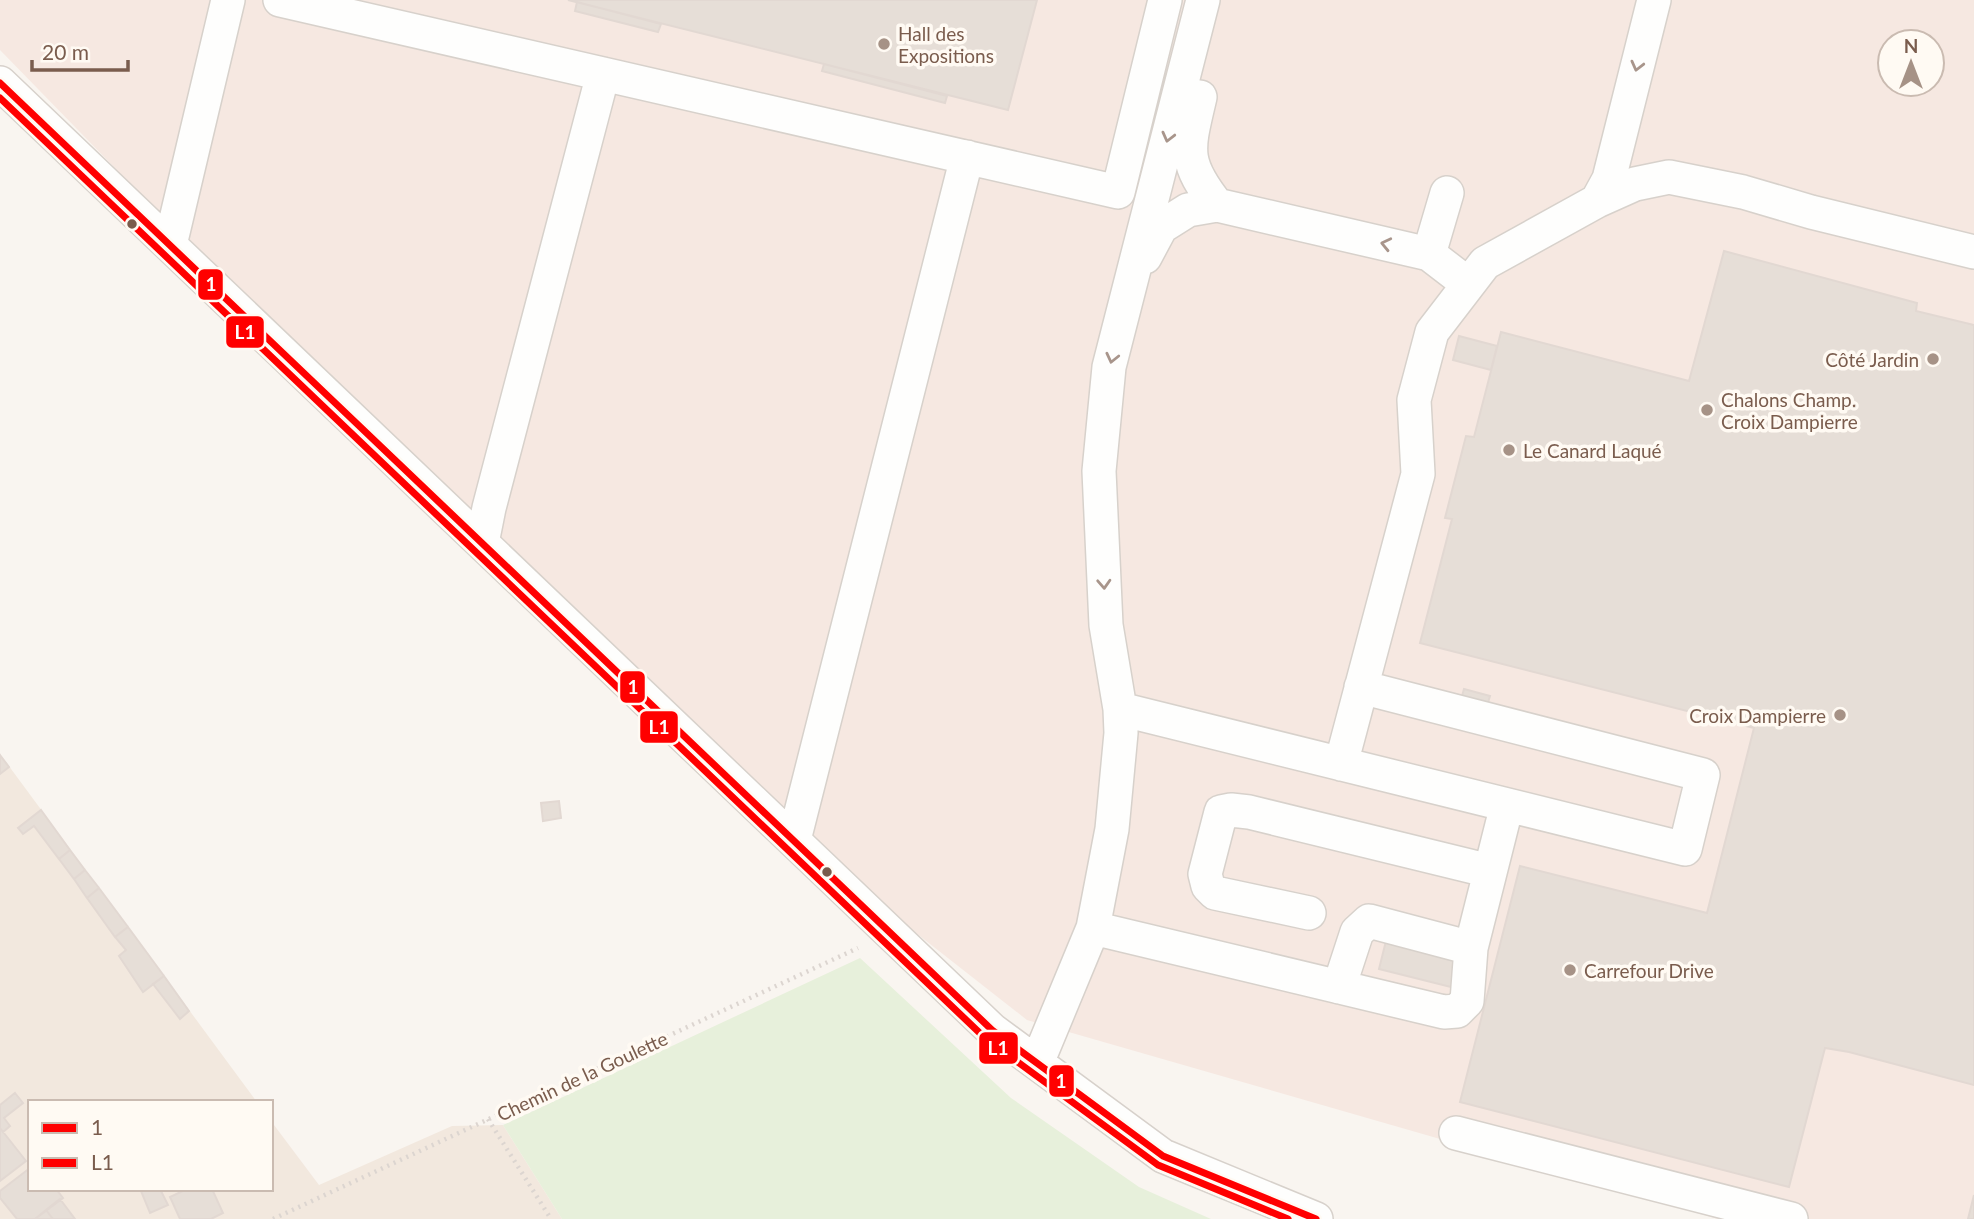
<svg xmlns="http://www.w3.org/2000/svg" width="1974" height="1219" font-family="Lato,sans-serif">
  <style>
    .residential { fill: #f2e8de }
    .commercial { fill: #f6e8e1; fill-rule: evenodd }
    .green { fill: #e7f0db }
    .building { fill: #e6ded7; stroke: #e2d8d2; stroke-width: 2 }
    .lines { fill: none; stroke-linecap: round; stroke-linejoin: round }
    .minor-casing { stroke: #d7d1cb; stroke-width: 36 }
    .path { stroke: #dcd5d0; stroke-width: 4.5; stroke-dasharray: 2 5; stroke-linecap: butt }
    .minor { stroke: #fefefd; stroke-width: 33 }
    .bus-1-casing { stroke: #fffaf3; stroke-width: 12 }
    .bus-2-casing { stroke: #fffaf3; stroke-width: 12 }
    .bus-1 { stroke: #f00; stroke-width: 7 }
    .bus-2 { stroke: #f00; stroke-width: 7 }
    .oneway { stroke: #a8958b }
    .poi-dot { fill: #a69286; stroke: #fffaf3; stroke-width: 2.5 }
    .bus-dot { fill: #7a5c4d; stroke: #fffaf3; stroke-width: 2.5 }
    .labels { text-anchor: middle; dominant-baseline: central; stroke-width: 7; stroke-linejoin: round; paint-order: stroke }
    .poi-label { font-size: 19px; fill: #7a5c4d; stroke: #fffaf3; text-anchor: start }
    .street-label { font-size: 19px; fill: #7a5c4d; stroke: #fffaf3 }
    .line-badge { stroke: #fffaf3; stroke-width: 2.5 }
    .badge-label { font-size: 19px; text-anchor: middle; font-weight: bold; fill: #fff }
  </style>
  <rect width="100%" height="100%" fill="#f9f5f0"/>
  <path class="residential" d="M0 754 257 1102H30V1189H271V1121L319 1185 452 1126 503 1125 562 1219H0Z"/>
  <path class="commercial" d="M0 0H1974V1219H1718L1027 1020 888 911 416 477 0 50ZM1890 42H1932V84H1890Z"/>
  <path class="green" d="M860 958 1011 1098 1139 1187 1211 1219H562L503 1125Z"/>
  <path class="building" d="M568 0H1037L1008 110Z
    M577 2 661 24 658 32 575 11Z
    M824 64 947 96 945 103 822 71Z
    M1724 251 1917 303 1916 311 1974 325V1085L1849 1052 1825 1048 1789 1187 1460 1102 1520 866 1707 913 1754 728 1420 643 1452 519 1445 518 1466 436 1474 437 1501 332 1689 381Z
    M1459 336 1497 346 1491 370 1453 360Z
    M1464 689 1490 696 1486 709 1460 703Z
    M0 755 9 767 0 774Z
    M559 801 561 818 543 821 541 803Z
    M41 810 70 850 59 859 34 826 23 834 18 828Z
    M70 850 85 870 74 879 59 859Z
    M85 870 99 888 87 898 74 879Z
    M99 888 128 927 115 937 87 898Z
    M128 927 164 976 143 992 119 956 126 950 115 937Z
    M1386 941 1462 960 1455 988 1379 969Z
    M164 976 189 1011 180 1019 153 984Z
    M15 1093 23 1103 4 1118 10 1126 3 1132 0 1128V1105Z
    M0 1128 26 1161 0 1181Z
    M30 1168V1189H56L63 1198 35 1219H17L0 1198V1191Z
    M143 1189H160L168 1205 150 1213 141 1191Z
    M187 1189H212L223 1213 211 1219H180L170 1197Z
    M1974 1195V1219H1968Z
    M60 1199 75 1219H53L46 1210Z
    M46 1210 53 1219H35Z"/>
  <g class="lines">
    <g class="minor-casing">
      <path id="minor" d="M280 0 1118 192 1165 0
        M0 83 992 1030 1163 1156 1316 1219
        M1200 97C1188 149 1182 161 1217 205
        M1597 201 1609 179 1654 0
        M170 245 228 0
        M1429 254 1447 193
        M1145 257 1161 227 1188 210 1217 205 1429 254 1468 284
        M482 543 489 508 603 74
        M1120 709 1685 849 1703 775 1361 687
        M1341 764 1418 474 1414 400 1432 332 1485 263 1597 201 1635 184 1669 177 1743 192 1811 212 1974 252
        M794 840 967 157
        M1309 913 1215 893 1208 886 1205 874 1221 812 1231 810 1249 812 1490 871
        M1093 928 1444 1012 1457 1011 1467 1001 1471 948 1507 805
        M1339 987 1357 932 1369 921 1471 948
        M1037 1063 1093 928 1112 829 1121 733 1120 709 1106 625 1099 471 1109 367 1203 0
        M1456 1133 1791 1219"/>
    </g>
    <path class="path" d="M488 1119 551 1219
      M273 1219 858 948"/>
    <use href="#minor" class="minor"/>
    <g class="bus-1-casing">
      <path id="bus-1" d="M0 83 992 1030 1163 1156 1316 1219"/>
    </g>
    <g class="bus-2-casing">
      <path id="bus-2" d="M0 98 985 1038 1158 1165 1288 1219"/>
    </g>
    <use href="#bus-1" class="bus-1"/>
    <use href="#bus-2" class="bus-2"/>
  </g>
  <defs><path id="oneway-chevron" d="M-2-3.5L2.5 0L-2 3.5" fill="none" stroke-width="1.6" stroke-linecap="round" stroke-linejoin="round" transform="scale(1.75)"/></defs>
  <g class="oneway">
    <use href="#oneway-chevron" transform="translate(1637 66) rotate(104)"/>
    <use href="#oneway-chevron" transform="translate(1168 137) rotate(104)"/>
    <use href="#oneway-chevron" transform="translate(1386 244) rotate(-167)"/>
    <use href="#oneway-chevron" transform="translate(1112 358) rotate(103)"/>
    <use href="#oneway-chevron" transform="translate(1104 584) rotate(87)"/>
  </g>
  <g class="poi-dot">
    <circle cx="884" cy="44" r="7"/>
    <circle cx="1933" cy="359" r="7"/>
    <circle cx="1707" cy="410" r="7"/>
    <circle cx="1509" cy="450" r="7"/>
    <circle cx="1840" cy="715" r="7"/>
    <circle cx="1570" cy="970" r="7"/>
  </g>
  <g class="bus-dot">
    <circle cx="132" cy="224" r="6"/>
    <circle cx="827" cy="872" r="6"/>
  </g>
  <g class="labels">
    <g class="poi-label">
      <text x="898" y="33">Hall des<tspan x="898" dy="22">Expositions</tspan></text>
      <text x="1919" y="359" text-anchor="end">Côté Jardin</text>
      <text x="1721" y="399">Chalons Champ.<tspan x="1721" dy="22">Croix Dampierre</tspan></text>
      <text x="1523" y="450">Le Canard Laqué</text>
      <text x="1826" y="715" text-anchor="end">Croix Dampierre</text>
      <text x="1584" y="970">Carrefour Drive</text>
    </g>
    <g class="street-label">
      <text transform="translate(582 1076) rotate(-25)">Chemin de la Goulette</text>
    </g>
  </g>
  <g class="line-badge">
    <rect x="197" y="268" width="27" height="33" rx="7" fill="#f00"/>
    <rect x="225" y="315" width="40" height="34" rx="7" fill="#f00"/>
    <rect x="619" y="670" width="27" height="34" rx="7" fill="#f00"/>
    <rect x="639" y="710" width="40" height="34" rx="7" fill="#f00"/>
    <rect x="978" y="1031" width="41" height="34" rx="7" fill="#f00"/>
    <rect x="1048" y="1064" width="27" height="34" rx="7" fill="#f00"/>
  </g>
  <g class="badge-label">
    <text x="211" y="291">1</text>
    <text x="245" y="339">L1</text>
    <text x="633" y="694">1</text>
    <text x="659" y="734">L1</text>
    <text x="998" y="1055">L1</text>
    <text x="1061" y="1088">1</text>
  </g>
  <rect x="28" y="1100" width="245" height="91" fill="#fffaf3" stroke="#cabbb1" stroke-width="2"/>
  <rect x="42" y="1123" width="35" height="10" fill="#ff0000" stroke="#cabbb1" stroke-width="2"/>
  <text x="91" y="1135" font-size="21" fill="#7a5c4d">1</text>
  <rect x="42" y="1158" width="35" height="10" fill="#ff0000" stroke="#cabbb1" stroke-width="2"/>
  <text x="91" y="1170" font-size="21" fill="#7a5c4d">L1</text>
  <g transform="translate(1911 63)"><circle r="33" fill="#fffaf3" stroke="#cabbb1" stroke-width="2"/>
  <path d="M0-5L12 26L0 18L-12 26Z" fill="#a69286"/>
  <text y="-10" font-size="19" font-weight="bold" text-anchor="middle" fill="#7a5c4d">N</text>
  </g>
  <path d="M32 60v10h96v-10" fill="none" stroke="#7a5c4d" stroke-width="3.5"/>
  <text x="42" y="60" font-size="21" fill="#7a5c4d" stroke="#fffaf3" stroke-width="5" paint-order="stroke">20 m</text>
</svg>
